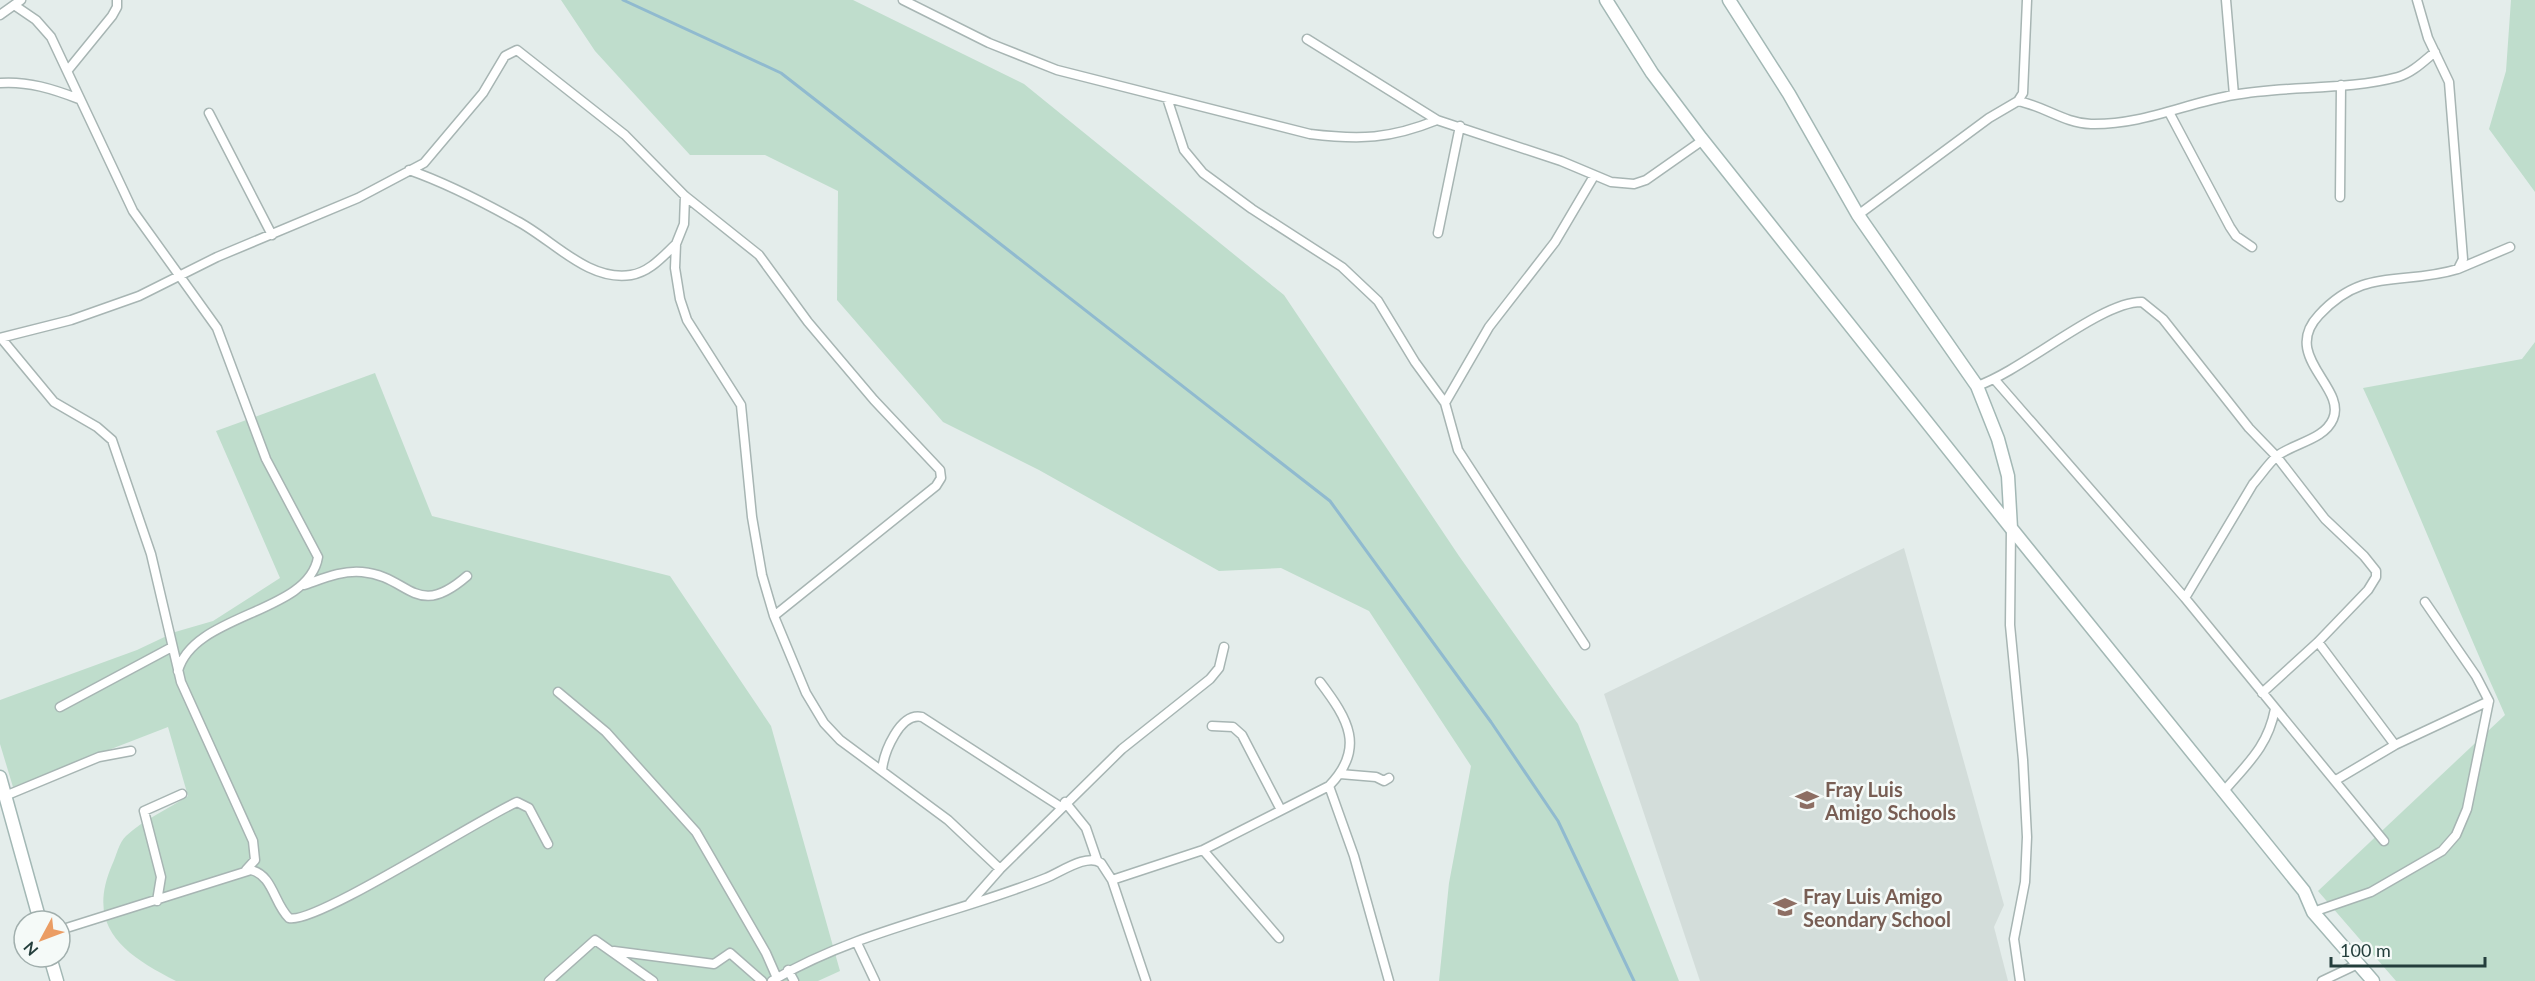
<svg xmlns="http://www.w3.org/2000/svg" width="2535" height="981" font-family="Lato,sans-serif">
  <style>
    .built { fill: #d3ddda }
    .green { fill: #bfddcc }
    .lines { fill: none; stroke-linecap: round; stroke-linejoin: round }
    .stream { stroke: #90bacf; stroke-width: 3 }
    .street-casing { stroke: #a7b5b3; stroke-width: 11 }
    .secondary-casing { stroke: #a3b8b5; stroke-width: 15 }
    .street { stroke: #fff; stroke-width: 8 }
    .secondary { stroke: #fff; stroke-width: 12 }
    .labels { text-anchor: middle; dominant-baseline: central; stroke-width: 5; stroke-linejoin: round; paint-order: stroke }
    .education-label { font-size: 20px; font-weight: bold; fill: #785e54; stroke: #f5faf8; text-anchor: start }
  </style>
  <rect width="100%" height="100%" fill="#e4edeb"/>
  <path class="built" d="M1904 548 2004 905 1994 927 2008 981H1700L1604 694Z"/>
  <path class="green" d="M561 0H853L1024 84 1284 295 1459 556 1578 724 1679 981H1439L1449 883 1471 766 1369 611 1281 568 1219 571 1039 470 943 422 837 300 838 191 765 155H690L595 51Z
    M2511 0H2535V192L2489 129 2506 71Z
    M2535 342V981H2396L2318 891 2505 715C2456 607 2413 496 2363 388L2522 359Z
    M375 373 432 516 670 576 771 726 840 971 818 981H176C125 955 85 928 112 865 116 857 119 842 126 836 143 820 168 809 188 796L168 727 13 787 0 744V700L137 650 175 632 213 621 280 578 216 431Z"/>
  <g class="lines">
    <path class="stream" d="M623 0 781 73 1330 501 1491 722 1558 821 1634 981"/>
    <g class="street-casing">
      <path id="street" d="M903 0 989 43 1057 70 1310 134C1360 140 1390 139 1437 120
        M2226 0 2234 95
        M14 5 36 20 51 37 133 211 217 328 266 459 318 557C309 614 193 613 178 671
        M0 15 21 0
        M1307 39 1437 120 1561 161 1611 182 1634 184 1646 180 1703 140
        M68 70 112 16 117 7V0
        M0 83C28 81 53 89 79 99
        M1167 98 1184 150 1203 173 1252 209 1342 267 1378 301 1415 362 1445 403 1458 450 1585 645
        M2018 101 2023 93 2027 0
        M209 113 272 235
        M2170 114 2230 227 2236 236 2252 247
        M409 170C446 183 483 202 517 221 552 239 588 282 631 275 650 272 663 256 676 244
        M685 196 684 224 676 244 675 268 680 299 687 320 741 405 752 517 762 575 774 616 806 693 824 723 840 740 948 820 1000 869 970 903
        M2340 197 2341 85
        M1858 215 1989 118 2018 101C2044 106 2064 123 2091 124 2143 125 2186 103 2234 95 2288 85 2345 91 2398 77 2412 73 2424 61 2435 52
        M1438 233 1460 126
        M2458 269 2510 247
        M0 338 71 320 139 296 217 257 358 198 424 163 483 93 505 56 517 50 625 135 685 196 759 255 808 322 874 400 940 470 941 478 936 486 774 616
        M1 338 54 402 97 427 112 440 151 554 181 682 253 841 255 860 246 870
        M1995 380 2185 598 2384 841
        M1977 386C2024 370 2101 301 2142 302L2163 319 2249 428 2277 457 2325 519 2364 556 2376 571V577L2368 590 2318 642 2262 693
        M1445 403 1489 327 1555 242 1594 176
        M2011 528 2010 625 2023 760 2027 837 2025 882 2014 939 2020 981
        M304 585C322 579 342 570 362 572 410 576 415 621 467 576
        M2185 598 2253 484C2261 475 2268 464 2277 456 2294 443 2324 440 2333 419 2347 387 2280 356 2319 315 2364 266 2403 286 2458 269L2463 259 2449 82 2428 38 2417 0
        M2318 642 2395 745
        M558 692 606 732 696 832 766 953 777 978
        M60 707 172 647
        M1212 726 1233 727 1242 735 1281 810
        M882 770C884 752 900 712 922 717L1061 807
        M1340 774 1376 777 1384 781 1389 778
        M2336 780 2395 745 2489 701
        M1329 786 1354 856 1389 981
        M2224 791C2248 763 2268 746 2275 709
        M5 796 99 757 131 751
        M1065 802 1086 828 1097 860
        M1203 850 1329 786C1366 748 1348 719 1320 682
        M1000 869 1122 749 1210 679 1219 668 1224 647
        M1112 880 1203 850 1279 938
        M157 901 161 877 144 811 182 794
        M2313 912 2371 892 2442 851 2456 835 2467 809 2489 701 2476 676 2425 602
        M60 930 251 870C273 875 274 904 289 918 313 926 480 818 517 802L529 808 548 844
        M857 943 875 981
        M614 951 714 964 730 953 762 981
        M788 970 794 981
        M549 981 595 940 653 981
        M772 981C856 931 956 914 1046 878 1061 872 1087 853 1101 863L1112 880 1146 981
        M2322 981 2358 964"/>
    </g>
    <g class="secondary-casing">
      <path id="secondary" d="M1606 0 1652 73 1701 138 2011 528 2304 891 2313 912 2373 981
        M1729 0 1789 94 1858 215 1977 386 1998 439 2008 476 2011 528
        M0 777 40 921
        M50 957 57 981"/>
    </g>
    <use href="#street" class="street"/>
    <use href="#secondary" class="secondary"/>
  </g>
  <defs>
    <g id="school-bare" transform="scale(1.8)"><path d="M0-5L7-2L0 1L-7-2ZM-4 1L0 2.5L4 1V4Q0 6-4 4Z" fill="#8d6e63" stroke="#f5faf8" stroke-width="2.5" paint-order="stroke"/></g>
  </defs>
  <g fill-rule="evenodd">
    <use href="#school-bare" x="1807" y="800"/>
    <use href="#school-bare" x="1785" y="907"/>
  </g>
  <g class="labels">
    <g class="education-label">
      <text x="1825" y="789">Fray Luis<tspan x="1825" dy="23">Amigo Schools</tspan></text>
      <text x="1803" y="896">Fray Luis Amigo<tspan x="1803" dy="23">Seondary School</tspan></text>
    </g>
  </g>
  <g transform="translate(42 939) rotate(229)"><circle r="28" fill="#f5faf8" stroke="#a1afad" stroke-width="1.5"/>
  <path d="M0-4.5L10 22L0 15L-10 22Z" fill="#eb9d64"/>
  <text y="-9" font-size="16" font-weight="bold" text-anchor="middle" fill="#243e3c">N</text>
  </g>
  <path d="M2331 957v9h154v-9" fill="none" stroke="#243e3c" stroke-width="3"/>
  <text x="2340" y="957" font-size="18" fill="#243e3c" stroke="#f5faf8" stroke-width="4.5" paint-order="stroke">100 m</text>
</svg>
